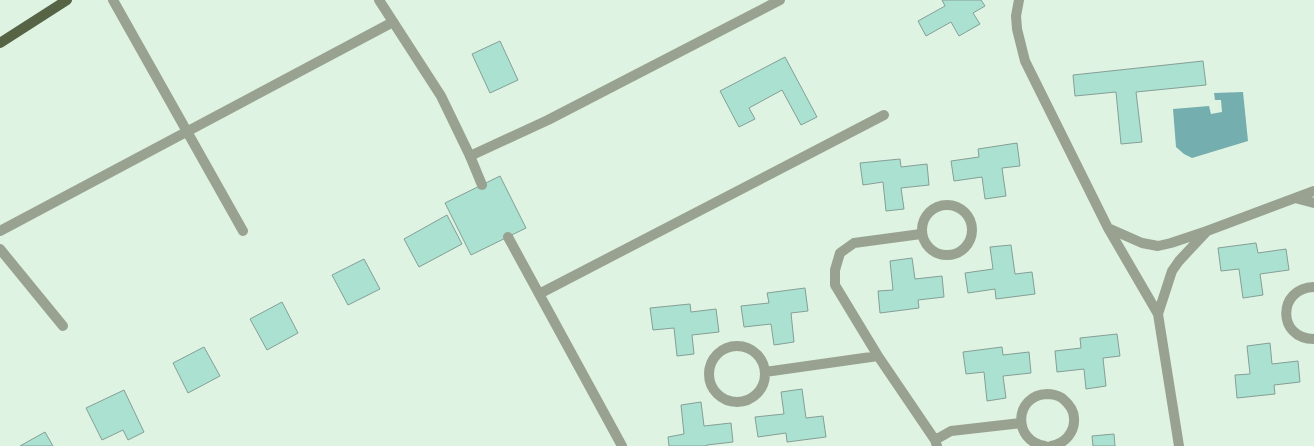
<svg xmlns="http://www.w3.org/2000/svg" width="1314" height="446" font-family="'PT Sans',sans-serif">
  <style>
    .water { fill: #75aeaf }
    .building { fill: #abe1d1; stroke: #859f97 }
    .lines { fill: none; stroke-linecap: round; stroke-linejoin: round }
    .service { stroke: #99a290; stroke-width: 10 }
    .minor { stroke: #99a290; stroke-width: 10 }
    .primary { stroke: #566445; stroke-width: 10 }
  </style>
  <rect width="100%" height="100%" fill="#def3e2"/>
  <path class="water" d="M1243 92 1248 141 1192 158 1184 154 1176 147 1173 109 1209 106 1211 114 1222 112 1221 100H1215L1214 93Z"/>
  <path class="building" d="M942 0H981L985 6 973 13 980 24 959 36 951 22 926 36 918 21 945 6Z
    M500 41 518 80 490 93 472 54Z
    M785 57 817 117 801 125 782 90 749 108 755 119 739 127 720 91Z
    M1203 61 1206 85 1136 92 1142 142 1121 144 1116 92 1075 96 1073 75Z
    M1017 143 1020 166 1002 168 1006 196 985 199 982 177 954 181 951 161 979 157 978 149Z
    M900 159 901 167 927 164 929 185 901 188 904 209 886 211 883 182 863 185 860 163Z
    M500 176 526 228 471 255 445 203Z
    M447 215 462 244 419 267 404 239Z
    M1256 243 1258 253 1286 249 1289 270 1260 274 1263 295 1243 298 1239 269 1221 271 1218 248Z
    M1011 245 1015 274 1032 272 1035 294 996 299 995 289 968 293 965 273 993 269 990 247Z
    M912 258 915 279 942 276 944 297 918 300 919 308 880 313 878 291 893 290 890 261Z
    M364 259 380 289 348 305 332 275Z
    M805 288 808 311 791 313 794 342 774 345 771 324 744 327 741 306 769 303 767 293Z
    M282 302 298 333 267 350 250 319Z
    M690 304 691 312 716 309 719 332 692 335 694 354 677 356 674 328 653 330 650 308Z
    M1117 334 1120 356 1103 358 1106 386 1086 389 1084 369 1057 372 1055 351 1081 348 1080 338Z
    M1270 343 1272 364 1298 361 1300 382 1274 385 1275 394 1237 398 1235 375 1250 374 1247 346Z
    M204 347 220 376 188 393 173 363Z
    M1002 347 1003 355 1029 352 1031 373 1003 376 1006 398 987 401 984 372 966 374 963 352Z
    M802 389 806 418 823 416 826 437 787 442 786 433 758 437 755 417 784 414 781 392Z
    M124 390 144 432 128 440 123 430 102 440 86 408Z
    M701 402 704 426 731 423 733 442 707 445V446H669L668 437 684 434 681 405Z
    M45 432 53 446H20Z
    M1114 434 1115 446H1093L1092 436Z"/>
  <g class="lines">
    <path class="service" d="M113 0 243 231
      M1019 0 1016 16 1017 29 1025 61 1108 228 1142 243 1158 246 1171 243 1207 231
      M470 156 482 185
      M1295 198 1314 203
      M922 230a25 25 0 1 1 50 0a25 25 0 1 1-50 0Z
      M1108 228 1158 314
      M0 231 393 22
      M921 234 854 243 840 253 835 270V285L878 356 935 440 937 446
      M508 237 622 446
      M0 249 63 326
      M1314 287C1277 288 1277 339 1314 339
      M539 294 884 115
      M709 374a28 28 0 1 1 56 0a28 28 0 1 1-56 0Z
      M765 372 878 356
      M935 440 951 431 1021 423
      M1045 446C1012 441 1014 395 1047 394 1052 394 1057 395 1062 398 1068 403 1074 409 1074 418 1075 432 1065 444 1051 446
      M1179 446 1158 314 1172 271 1179 261 1207 231 1314 191"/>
    <path class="minor" d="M379 0 441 96 470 156 548 120 780 0"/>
    <path class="primary" d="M0 43 67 0"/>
  </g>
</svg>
